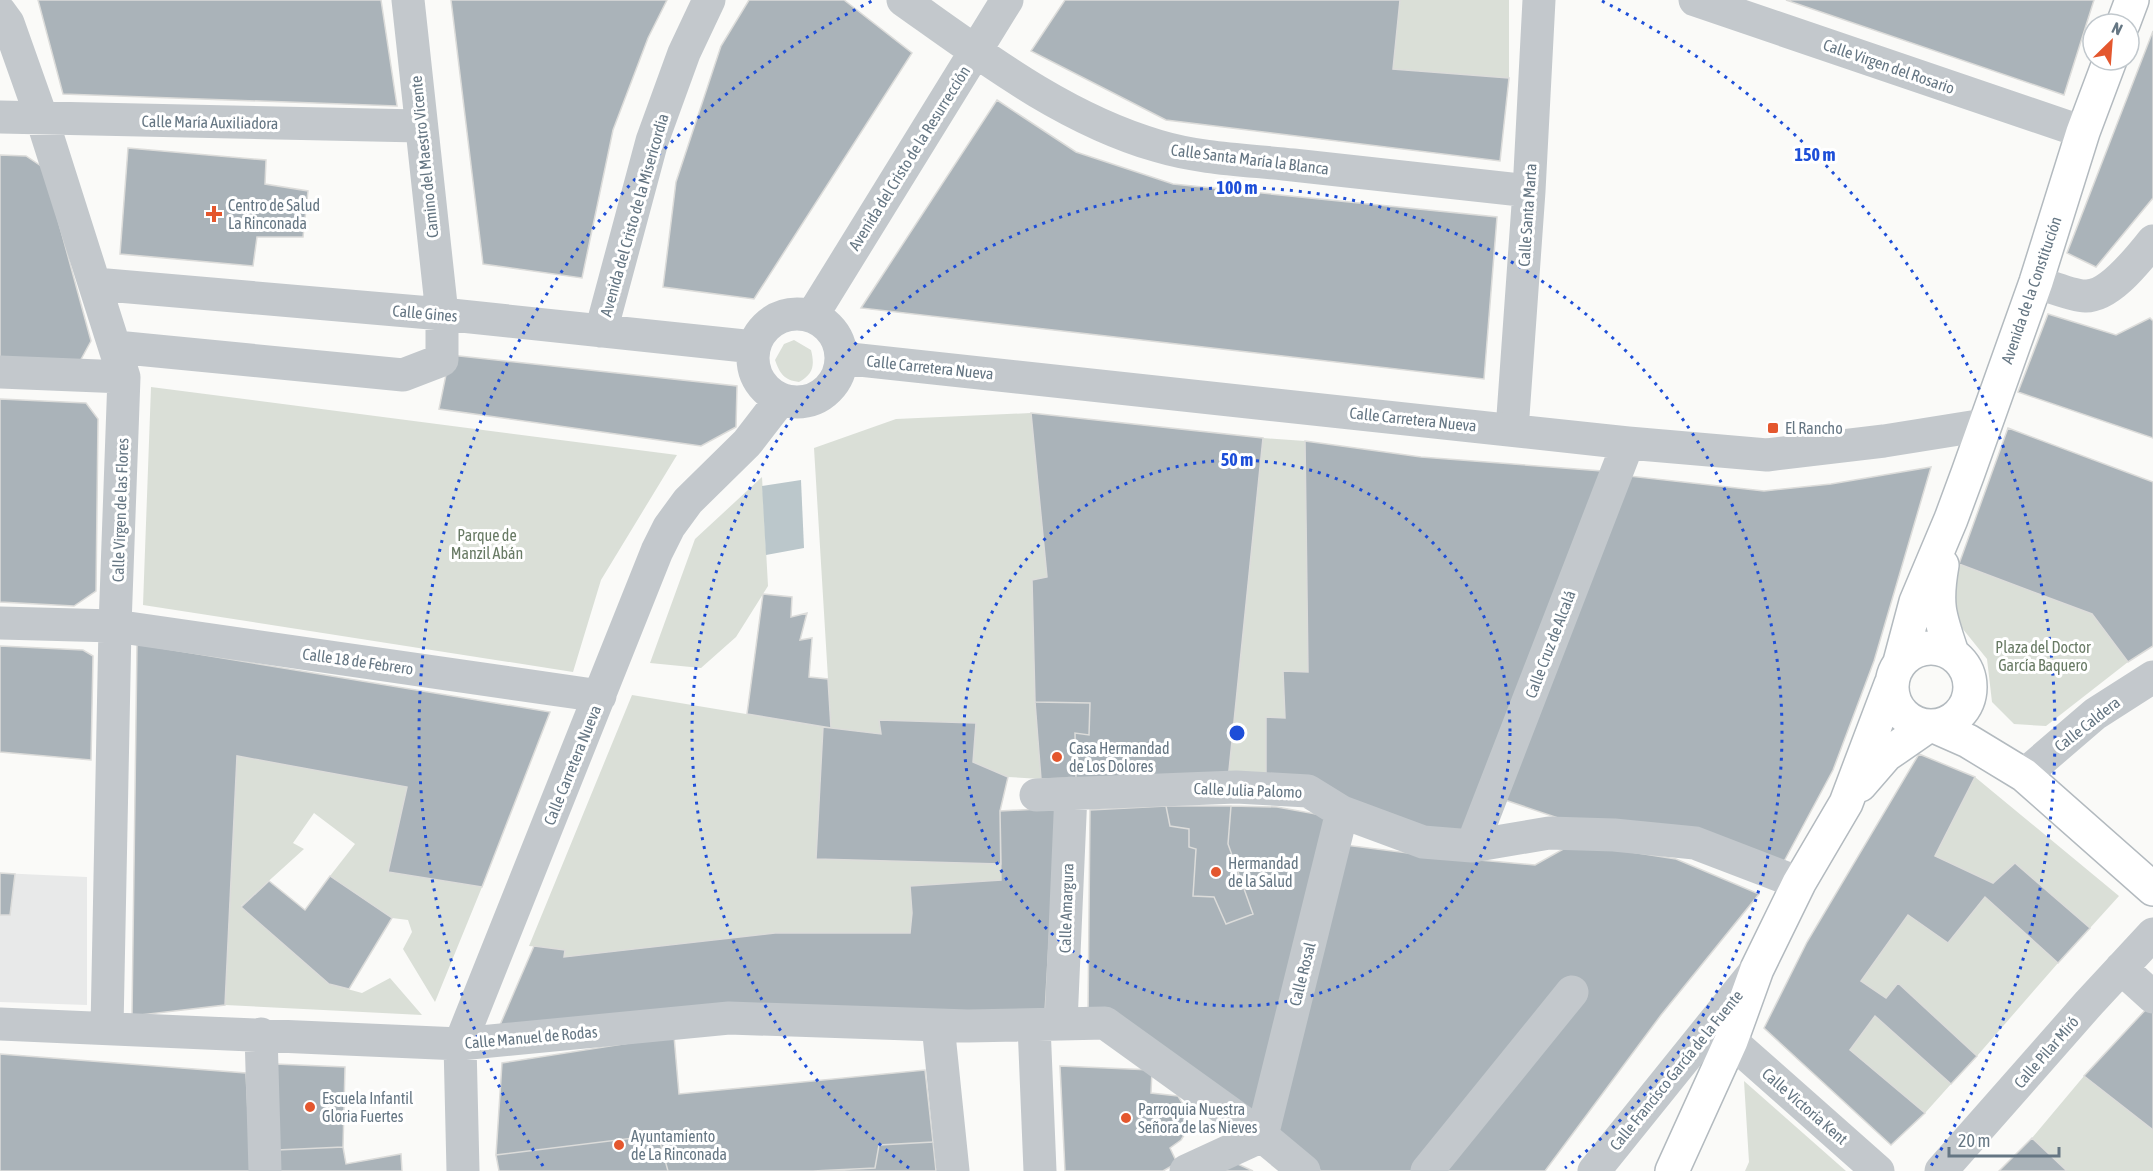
<svg xmlns="http://www.w3.org/2000/svg" width="2153" height="1171" font-family="'Asap Condensed',sans-serif">
  <style>
    .built { fill: #e8e9e9 }
    .green { fill: #dadfd7 }
    .water { fill: #bbc7cb }
    .building { fill: #aab3b9; stroke: #dcdcda; stroke-width: 1.5 }
    .lines { fill: none; stroke-linecap: round; stroke-linejoin: round }
    .secondary-casing { stroke: #b3babf; stroke-width: 36 }
    .street { stroke: #c3c8cc; stroke-width: 33 }
    .secondary { stroke: #fff; stroke-width: 33 }
    .ring { fill: none; stroke: #1d4ed8; stroke-width: 3; stroke-dasharray: 3 6 }
    .poi-dot { fill: #e4572e; stroke: #fff; stroke-width: 2 }
    .labels { text-anchor: middle; dominant-baseline: central; stroke-width: 6; stroke-linejoin: round; paint-order: stroke }
    .street-label { font-size: 16px; fill: #657683; stroke: #fff }
    .poi-label { font-size: 16px; fill: #657683; stroke: #fff; text-anchor: start }
    .park-label { font-size: 16px; fill: #687a64; stroke: #fff }
    .centre { fill: #1d4ed8; stroke: #fff; stroke-width: 3 }
    .ring-label { font-size: 18px; text-anchor: middle; font-weight: bold; fill: #1d4ed8; stroke: #fff; stroke-width: 6; stroke-linejoin: round; paint-order: stroke }
  </style>
  <rect width="100%" height="100%" fill="#fafaf8"/>
  <path class="built" d="M0 873 87 877V1005L0 1002Z"/>
  <path class="green" d="M1400 0H1509V78L1393 69Z
    M794 340 811 350C815 366 813 374 799 382 784 380 780 374 775 360L784 344Z
    M151 387 677 455 601 580 573 672 143 605Z
    M1031 413 1047 577 1032 580 1035 702 1041 779 1008 777 973 762 976 723 881 734 831 728 814 448 896 419Z
    M1263 438 1305 441 1308 672H1283L1285 718H1266V777L1228 780Z
    M762 477 768 586 736 637 701 668 650 663 695 539Z
    M1959 564 2092 614 2128 662 2046 726 2014 724 1992 702 1987 659 1954 618 1951 593Z
    M632 695 823 727 816 859 1001 864V880L910 886 912 913 910 933H775L564 957 565 950 529 946Z
    M237 756 407 787 482 887 435 1002 403 949 412 932 408 920 392 918 330 876 355 844 314 813 293 843 304 849 241 906 329 984 362 993 390 978 422 1015 225 1005Z
    M1975 777 2119 896 2090 928 2015 864 1993 883 1935 856Z
    M1985 897 2058 963 1977 1056 1898 983 1886 998 1861 981 1908 915 1948 943Z
    M1875 1016 1951 1084 1925 1113 1850 1050Z
    M2084 1076 2153 1130V1171H2067L2032 1138Z
    M1744 1081 1846 1171H1745L1749 1162Z"/>
  <path class="water" d="M801 480 804 548 766 555 762 486Z"/>
  <path class="building" d="M38 0H381L397 106 63 94Z
    M451 0H667L648 38 613 130 582 278 483 264Z
    M749 0H844L912 53 754 299 663 287 676 182 721 46Z
    M1065 0H1400L1393 69 1509 78 1500 161 1166 120 1031 51Z
    M1786 0H2094L2064 95Z
    M2153 31V198L2096 267 2067 253Z
    M997 100 1076 152 1173 184 1497 217 1484 379 861 308Z
    M128 148 266 160 265 184 308 191 303 237H257L253 266 120 254Z
    M0 155 26 156 44 168 91 341 79 363 0 358Z
    M2048 314 2116 335 2150 318 2153 321V438L2018 392Z
    M450 355 737 386 736 427 701 446 439 409Z
    M0 399 86 403 98 419 96 591 74 606 0 602Z
    M1031 413 1263 438 1228 780 1076 778 1075 733 1089 735 1090 703 1035 702 1032 580 1047 577Z
    M2008 428 2153 482V646L2128 662 2092 614 1959 564Z
    M1305 441 1421 457 1602 471 1463 835 1407 828 1266 777V717L1285 718 1283 671 1308 672Z
    M1931 467 1874 661 1833 770 1781 867 1561 819 1502 799 1629 476 1764 491 1831 484Z
    M763 594 792 597 791 617 807 613 800 640 812 638 809 677 828 679 831 728 747 714Z
    M137 644 550 712 482 887 388 872 407 787 237 756 225 1005 132 1016Z
    M0 646 83 650 93 656 91 760 0 752Z
    M1035 702 1090 703 1089 735 1075 733 1076 778 1041 779Z
    M879 720 976 723 973 762 1008 777 1000 811 1001 864 816 859 823 727 881 734Z
    M1919 754 1975 777 1935 856 1993 883 2015 863 2090 928 2058 963 1985 897 1948 943 1908 915 1861 981 1886 998 1898 983 1977 1056 1951 1084 1875 1016 1850 1050 1925 1113 1891 1145 1764 1028 1807 942Z
    M1166 806 1170 826 1189 829V847L1196 849 1193 896 1214 897 1226 924 1253 914 1228 844 1231 806 1277 807 1327 816 1257 1124 1088 1016 1090 810Z
    M1166 806H1231L1228 844 1253 914 1226 924 1214 897 1193 896 1196 849 1189 847V829L1170 826Z
    M1057 808 1045 1012 500 1025 534 946 565 950 564 957 775 933H910L912 913 910 886 1001 880 1000 811Z
    M1574 843 1676 859 1759 894 1661 1015 1545 1171H1321L1275 1136 1345 845 1424 855 1535 865Z
    M0 873 15 874 10 915H0Z
    M330 876 392 918 349 989 329 984 241 907 269 881 305 910Z
    M2150 1005 2153 1008V1130L2084 1076Z
    M674 1036 679 1094 925 1070 933 1142 879 1145 875 1168 813 1171H668L658 1135 496 1155 502 1063Z
    M0 1054 246 1073 251 1171H0Z
    M275 1064 345 1067 343 1147 277 1150Z
    M1060 1066 1152 1070 1151 1093 1178 1096 1187 1111 1190 1126 1181 1140 1170 1148 1177 1163 1163 1171H1065Z
    M658 1135 668 1171H499L496 1155Z
    M2032 1138 2067 1171H1999Z
    M933 1142 936 1171H813L875 1168 879 1145Z
    M343 1147 346 1164 401 1154 402 1171H277V1150Z
    M1218 1155 1253 1171H1189Z"/>
  <g class="lines">
    <g class="secondary-casing">
      <path id="secondary" d="M2123 24 2132 0
        M1942 565C1935 605 1939 615 1952 653
        M1892 687a39 39 0 1 1 78 0a39 39 0 1 1-78 0Z
        M1900 662 1916 602 1951 519 1968 473 2036 282 2083 132 2110 60
        M1934 726 1968 741 2024 775 2153 889
        M1860 785 1886 755 1928 726
        M1672 1171 1731 1041 1757 969 1799 883 1846 803 1891 684"/>
    </g>
    <path class="street" d="M903 0C982 56 1064 119 1158 146 1201 159 1249 160 1293 165 1372 174 1450 182 1529 191
      M1695 0 2083 132
      M0 12 8 23 42 119 124 377 115 626 107 1028
      M0 117 420 126
      M2036 282C2049 286 2073 296 2085 296 2110 297 2139 258 2153 241
      M95 284 442 314 754 347
      M753 358a44 44 0 1 1 88 0a44 44 0 1 1-88 0Z
      M812 316 1007 0
      M601 331 652 141 684 53 709 0
      M116 347 403 375 442 360V314L408 0
      M841 358 1628 443 1767 455 1884 441 1984 425
      M0 372 124 377
      M1512 430 1529 191 1539 0
      M0 623 115 626 600 696
      M2024 775 2095 714 2153 677
      M1036 795 1236 787 1308 791 1342 812 1423 842 1472 846 1549 833 1614 835 1695 843 1799 883
      M1472 846 1628 443
      M2121 968 2153 997
      M1061 1023 1071 793
      M0 1024 460 1044 729 1018 968 1026 1105 1023 1262 1136 1304 1171
      M938 1025 953 1171
      M1034 1025 1040 1171
      M261 1034 265 1171
      M1731 1041 1878 1171
      M463 1171 460 1044 657 551 669 527 688 501 747 443 781 399
      M1186 1171 1262 1136 1342 812
      M1427 1171 1572 992
      M1594 1171 1752 975
      M1941 1171 2089 1003 2153 934"/>
    <use href="#secondary" class="secondary"/>
  </g>
  <g class="ring">
    <circle cx="1237" cy="733" r="273"/>
    <path d="M909 1168A545 545 0 1 1 1565 1168"/>
    <path d="M543 1166A818 818 0 0 1 872 1M1602 1A818 818 0 0 1 1931 1166"/>
  </g>
  <g class="poi-dot">
    <path d="M211 205h6v6h6v6h-6v6h-6v-6h-6v-6h6z"/>
    <rect x="1767" y="422" width="12" height="12" rx="3"/>
    <circle cx="1057" cy="757" r="6"/>
    <circle cx="1216" cy="872" r="6"/>
    <circle cx="310" cy="1107" r="6"/>
    <circle cx="1126" cy="1118" r="6"/>
    <circle cx="619" cy="1145" r="6"/>
  </g>
  <g class="labels">
    <g class="street-label">
      <text transform="translate(1889 66) rotate(19)">Calle Virgen del Rosario</text>
      <text transform="translate(210 122) rotate(1)">Calle María Auxiliadora</text>
      <text transform="translate(424 157) rotate(-96)">Camino del Maestro Vicente</text>
      <text transform="translate(909 158) rotate(-58)">Avenida del Cristo de la Resurrección</text>
      <text transform="translate(1250 159) rotate(7)">Calle Santa María la Blanca</text>
      <text transform="translate(634 215) rotate(-74)">Avenida del Cristo de la Misericordia</text>
      <text transform="translate(1527 215) rotate(-86)">Calle Santa Marta</text>
      <text transform="translate(2031 290) rotate(-71)">Avenida de la Constitución</text>
      <text transform="translate(425 313) rotate(5)">Calle Gines</text>
      <text transform="translate(930 367) rotate(6)">Calle Carretera Nueva</text>
      <text transform="translate(1413 419) rotate(6)">Calle Carretera Nueva</text>
      <text transform="translate(120 510) rotate(-88)">Calle Virgen de las Flores</text>
      <text transform="translate(1550 644) rotate(-69)">Calle Cruz de Alcalá</text>
      <text transform="translate(358 661) rotate(8)">Calle 18 de Febrero</text>
      <text transform="translate(2087 724) rotate(-38)">Calle Caldera</text>
      <text transform="translate(572 765) rotate(-68)">Calle Carretera Nueva</text>
      <text transform="translate(1248 790) rotate(2)">Calle Julia Palomo</text>
      <text transform="translate(1066 908) rotate(-88)">Calle Amargura</text>
      <text transform="translate(1302 974) rotate(-76)">Calle Rosal</text>
      <text transform="translate(531 1037) rotate(-5)">Calle Manuel de Rodas</text>
      <text transform="translate(2046 1052) rotate(-49)">Calle Pilar Miró</text>
      <text transform="translate(1676 1070) rotate(-51)">Calle Francisco García de la Fuente</text>
      <text transform="translate(1805 1106) rotate(41)">Calle Victoria Kent</text>
    </g>
    <g class="poi-label">
      <text x="228" y="205">Centro de Salud<tspan x="228" dy="18">La Rinconada</tspan></text>
      <text x="1785" y="428">El Rancho</text>
      <text x="1069" y="748">Casa Hermandad<tspan x="1069" dy="18">de Los Dolores</tspan></text>
      <text x="1228" y="863">Hermandad<tspan x="1228" dy="18">de la Salud</tspan></text>
      <text x="322" y="1098">Escuela Infantil<tspan x="322" dy="18">Gloria Fuertes</tspan></text>
      <text x="1138" y="1109">Parroquia Nuestra<tspan x="1138" dy="18">Señora de las Nieves</tspan></text>
      <text x="631" y="1136">Ayuntamiento<tspan x="631" dy="18">de La Rinconada</tspan></text>
    </g>
    <g class="park-label">
      <text x="487" y="535">Parque de<tspan x="487" dy="18">Manzil Abán</tspan></text>
      <text x="2043" y="647">Plaza del Doctor<tspan x="2043" dy="18">García Baquero</tspan></text>
    </g>
  </g>
  <circle cx="1237" cy="733" r="9" class="centre"/>
  <g class="ring-label">
    <text x="1815" y="161">150 m</text>
    <text x="1237" y="194">100 m</text>
    <text x="1237" y="466">50 m</text>
  </g>
  <g transform="translate(2111 42) rotate(25)"><circle r="28" fill="#ffffff" stroke="#c1c8cd" stroke-width="1.5"/>
  <path d="M0-4.5L10 22L0 15L-10 22Z" fill="#e4572e"/>
  <text y="-9" font-size="16" font-weight="bold" text-anchor="middle" fill="#657683">N</text>
  </g>
  <path d="M1949 1147v9h110v-9" fill="none" stroke="#657683" stroke-width="3"/>
  <text x="1958" y="1147" font-size="18" fill="#657683" stroke="#ffffff" stroke-width="4.5" paint-order="stroke">20 m</text>
</svg>
